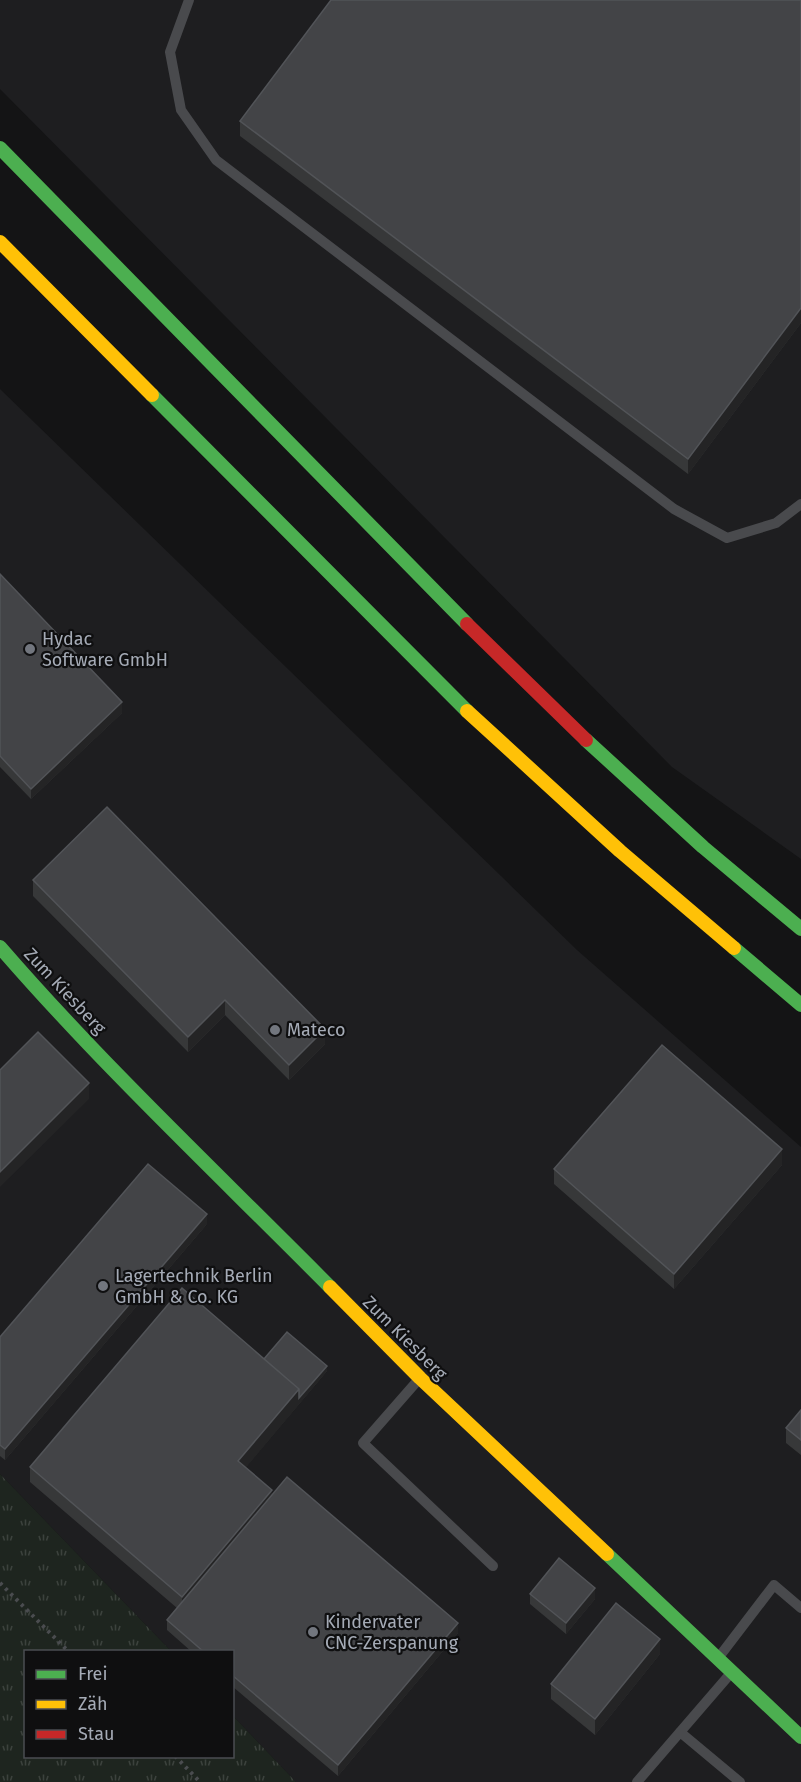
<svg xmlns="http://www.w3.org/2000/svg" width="801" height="1782" font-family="'Fira Sans',sans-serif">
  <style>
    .built { fill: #1e1e20 }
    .grass { fill: url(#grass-tufts) }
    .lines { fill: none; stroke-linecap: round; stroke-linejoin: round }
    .path { stroke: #4a4c4f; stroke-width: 4; stroke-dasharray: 3 4.5; stroke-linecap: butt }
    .lane { stroke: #494a4d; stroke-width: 10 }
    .fast { stroke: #4caf50; stroke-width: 14 }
    .slow { stroke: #ffc107; stroke-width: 14 }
    .jam { stroke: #c62828; stroke-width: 14 }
    .wall { fill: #373839 }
    .shaded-wall { fill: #242425 }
    .building { fill: #434447; stroke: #525458; stroke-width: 1.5 }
    .poi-dot { fill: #72767e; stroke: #0f0f10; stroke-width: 2 }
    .labels { text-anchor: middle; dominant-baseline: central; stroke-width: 4.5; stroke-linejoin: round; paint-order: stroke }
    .poi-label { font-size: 18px; fill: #a5abb6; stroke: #0f0f10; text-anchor: start }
    .street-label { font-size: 18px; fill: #a5abb6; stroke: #0f0f10 }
  </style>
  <defs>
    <pattern id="grass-tufts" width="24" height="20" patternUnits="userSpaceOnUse" patternTransform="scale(1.5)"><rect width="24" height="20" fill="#1e251f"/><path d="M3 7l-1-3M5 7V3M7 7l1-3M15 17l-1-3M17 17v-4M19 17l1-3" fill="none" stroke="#3c423d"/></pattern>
  </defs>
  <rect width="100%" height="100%" fill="#141415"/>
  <path class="built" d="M0 0H801V859L672 767 0 89Z
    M0 389 577 950 801 1147V1782H296L233 1716 232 1652 171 1651 0 1474Z"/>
  <path class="grass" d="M0 1474 171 1651 26 1652V1756H232L233 1716 296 1782H0Z"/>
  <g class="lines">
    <path class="path" d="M0 1583 69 1652
      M175 1756 200 1782"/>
    <path class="lane" d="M189 0 170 52 181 110 216 160 674 509 727 538 776 523 801 504
      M419 1379 363 1443 493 1566
      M719 1657 774 1585 801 1608
      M680 1732 740 1782
      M637 1782 731 1673"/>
    <path class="fast" d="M0 148 467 624
      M152 395 467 711
      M586 740 703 847 801 929
      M0 947C103 1066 219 1175 330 1287
      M734 948 801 1005
      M607 1554 801 1737"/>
    <path class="slow" d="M0 242 152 395
      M467 711 620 851 734 948
      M330 1287 420 1378 607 1554"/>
    <path class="jam" d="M467 624 586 740"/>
  </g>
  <path class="wall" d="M801 0V323L688 474 240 136V121Z
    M0 574 122 713 31 799 0 767Z
    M33 880 325 1044 289 1080 225 1015 188 1052 33 896Z
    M782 1165 674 1289 554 1184V1169Z
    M207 1224 5 1460 0 1456V1337Z
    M264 1359 327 1371 245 1468 272 1495 458 1633 338 1776 232 1686V1652H192L167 1630V1620L177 1608 30 1482V1467Z
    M801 1410V1455L786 1443V1428Z
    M530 1594 595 1599 566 1634 530 1604Z
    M660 1654 595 1735 551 1699V1684Z"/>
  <path class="shaded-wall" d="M801 308V323L688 474V459Z
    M122 702V713L31 799V789Z
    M225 1000V1015L188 1052V1037Z
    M325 1029V1044L289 1080V1065Z
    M89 1083V1099L0 1187V1172Z
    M782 1149V1165L674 1289V1274Z
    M207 1214V1224L5 1460V1449Z
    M327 1366V1371L238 1477V1461L299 1389Z
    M272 1490V1506L182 1612V1597Z
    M595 1588V1599L566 1634V1623Z
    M458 1623V1633L338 1776V1765Z
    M660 1639V1654L595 1735V1719Z"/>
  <path class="building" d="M331 0H801V308L688 459 240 121Z
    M0 574 122 702 31 789 0 756Z
    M107 807 325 1029 289 1065 225 1000 188 1037 33 880Z
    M38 1032 89 1083 0 1172V1070Z
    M662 1045 782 1149 674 1274 554 1169Z
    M148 1164 207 1214 5 1449 0 1445V1337Z
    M182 1288 299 1389 238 1461 272 1490 182 1597 30 1467Z
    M287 1332 327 1366 299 1398V1389L264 1359Z
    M801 1410V1440L786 1428Z
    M287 1477 458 1623 338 1765 232 1675V1652H204L167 1620Z
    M559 1558 595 1588 566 1623 530 1594Z
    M616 1603 660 1639 595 1719 551 1684Z"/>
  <g class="poi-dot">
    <circle cx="30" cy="649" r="6"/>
    <circle cx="275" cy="1030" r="6"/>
    <circle cx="103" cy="1286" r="6"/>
    <circle cx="313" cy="1632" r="6"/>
  </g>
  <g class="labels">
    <g class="poi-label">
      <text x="42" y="639">Hydac<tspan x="42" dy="21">Software GmbH</tspan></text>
      <text x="287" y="1030">Mateco</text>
      <text x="115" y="1276">Lagertechnik Berlin<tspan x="115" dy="21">GmbH &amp; Co. KG</tspan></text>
      <text x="325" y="1622">Kindervater<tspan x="325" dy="21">CNC-Zerspanung</tspan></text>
    </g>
    <g class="street-label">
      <text transform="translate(65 991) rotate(47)">Zum Kiesberg</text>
      <text transform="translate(405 1338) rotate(45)">Zum Kiesberg</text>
    </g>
  </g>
  <rect x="24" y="1650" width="210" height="108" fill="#0f0f10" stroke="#4b4d52" stroke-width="1.5"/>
  <rect x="36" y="1670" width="30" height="9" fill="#4caf50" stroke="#4b4d52" stroke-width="1.5"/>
  <text x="78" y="1680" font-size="18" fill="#a5abb6">Frei</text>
  <rect x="36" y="1700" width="30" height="9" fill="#ffc107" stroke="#4b4d52" stroke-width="1.5"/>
  <text x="78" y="1710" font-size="18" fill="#a5abb6">Zäh</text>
  <rect x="36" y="1730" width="30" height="9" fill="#c62828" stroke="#4b4d52" stroke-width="1.5"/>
  <text x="78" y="1740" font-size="18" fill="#a5abb6">Stau</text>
</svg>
